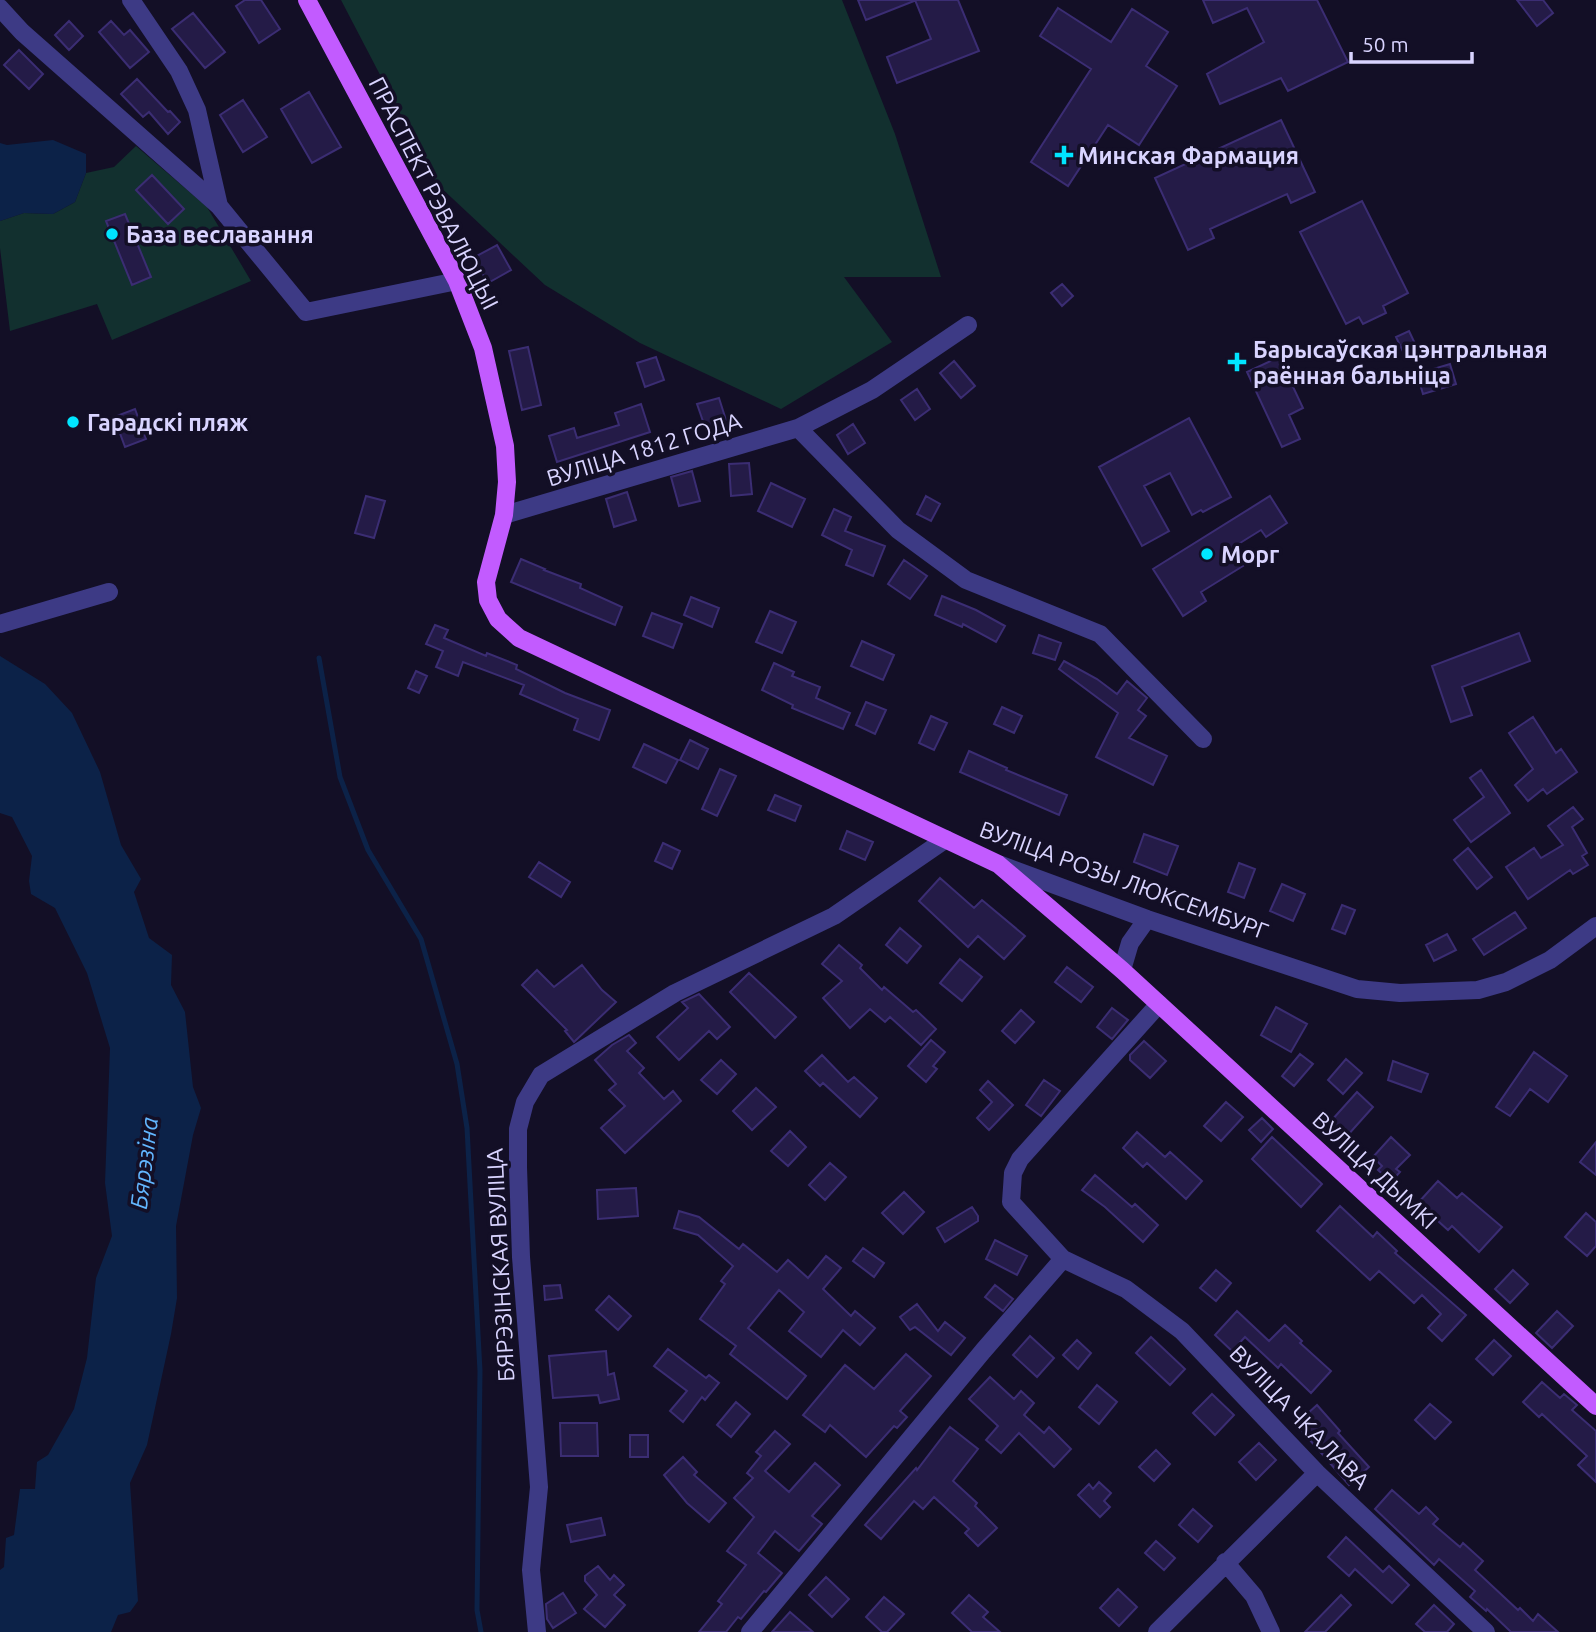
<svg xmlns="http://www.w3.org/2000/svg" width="1596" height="1632" font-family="Ubuntu,sans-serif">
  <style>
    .green { fill: #12302f }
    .water { fill: #0c2248 }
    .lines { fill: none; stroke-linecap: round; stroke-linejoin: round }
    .stream { stroke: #0c2248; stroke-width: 5 }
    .building { fill: #241b47; stroke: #3b2d73; stroke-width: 2 }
    .minor { stroke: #3d3a85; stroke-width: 18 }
    .major { stroke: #c25bff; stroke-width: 18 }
    .poi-dot { fill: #00e5ff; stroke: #130f26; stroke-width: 2.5 }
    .labels { text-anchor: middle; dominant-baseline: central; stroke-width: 7; stroke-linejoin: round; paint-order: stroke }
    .poi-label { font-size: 23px; font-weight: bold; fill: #d9d4ff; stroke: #130f26; text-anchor: start }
    .street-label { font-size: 23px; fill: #d9d4ff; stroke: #130f26 }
    .water-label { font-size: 24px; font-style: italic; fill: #62b6ff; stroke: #130f26 }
  </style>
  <rect width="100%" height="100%" fill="#130f26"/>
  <path class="green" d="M341 0H842L895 134 941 277H844L892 342 781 409 640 343 545 285 437 184Z
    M136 146 207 207 251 281 112 340 97 304 10 331 0 248V221L24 213 53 214 75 202 86 173 114 167Z"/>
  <path class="water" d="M53 140 86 154V173L75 202 53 214 24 213 0 221V143L7 145Z
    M0 656 45 684 72 713 100 772 121 845 141 879 134 892 149 938 172 955 171 985 185 1012 193 1087 201 1108 193 1135 176 1226 177 1298 171 1334 147 1445 130 1483 138 1601 130 1612 118 1615 111 1632H0V1570L4 1567 6 1538 14 1535 20 1489H35L37 1462 48 1455 74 1409 87 1358 96 1278 112 1236 105 1183 110 1048 87 973 55 908 31 894 29 881 32 856 12 817 0 813Z"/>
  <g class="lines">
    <path class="stream" d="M319 658 340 777 368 850 421 939 457 1064 467 1128 480 1371 477 1610 481 1632"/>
  </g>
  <path class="building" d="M245 0H261L280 29 259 43 236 6Z
    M858 0H914V1L866 20Z
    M915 0H958L979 51 897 83 887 57 931 39Z
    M1203 0H1317L1348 62 1288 91 1281 78 1220 104 1207 74 1264 42 1247 8 1213 23Z
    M1517 0H1543L1553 13 1537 26Z
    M1058 8 1111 42 1132 9 1168 32 1146 66 1177 86 1139 145 1108 125 1068 186 1031 162 1091 69 1040 36Z
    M193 13 225 52 205 68 172 29Z
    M69 21 83 36 69 50 55 35Z
    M111 21 124 35 130 30 149 52 130 68 99 32Z
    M19 50 43 74 29 89 4 65Z
    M137 79 168 112 170 111 180 122 168 134 149 112 143 117 121 94Z
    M309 92 341 147 312 163 281 109Z
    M243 100 267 137 243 152 220 115Z
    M1281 120 1315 192 1291 203 1287 194 1210 229 1214 238 1188 250 1155 178Z
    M152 175 184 209 168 224 136 190Z
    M1362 201 1408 293 1383 306 1386 313 1363 324 1359 317 1346 324 1300 232Z
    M125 214 151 277 132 285 106 221Z
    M497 245 511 270 488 283 473 258Z
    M1062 284 1073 296 1062 306 1051 293Z
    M1409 331 1419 352 1406 358 1396 337Z
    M528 347 541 405 522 410 509 351Z
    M656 357 664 380 645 387 637 363Z
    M1279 357 1303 408 1289 415 1300 439 1282 447 1247 372Z
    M954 361 975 386 961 398 940 373Z
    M1450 364 1456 384 1423 394 1417 374Z
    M917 389 930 409 915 420 901 400Z
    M719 398 726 420 705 427 697 404Z
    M641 404 650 432 557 462 549 436 574 428 577 438 619 425 615 413Z
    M135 409 146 439 125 447 114 417Z
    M1189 418 1231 497 1203 512 1201 510 1192 515 1170 473 1144 486 1169 531 1142 546 1099 467Z
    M853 424 865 443 848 454 837 435Z
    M749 463 752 494 731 496 729 464Z
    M692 471 700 501 679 506 671 477Z
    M771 483 805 499 792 527 758 511Z
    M627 492 636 520 614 527 606 499Z
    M366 496 385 501 374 538 355 533Z
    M926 496 940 504 931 521 917 514Z
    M1270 496 1287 523 1266 537 1261 530 1232 548 1243 566 1201 592 1206 601 1183 616 1153 569Z
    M834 509 851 517 845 531 885 546 873 576 846 565 852 550 822 535Z
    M521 559 545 569 544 570 581 584 580 588 622 607 615 625 511 582Z
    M904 560 927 576 910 599 888 584Z
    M942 596 976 610 1005 626 996 642 963 624 962 627 935 615Z
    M691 597 719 608 712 627 684 615Z
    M770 611 796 622 782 653 756 642Z
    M652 613 682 624 673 648 643 636Z
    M435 625 448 630 444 638 486 656 487 653 517 665 516 669 565 693 610 710 599 740 574 730 578 719 520 694 524 685 463 662 458 676 436 667 443 651 426 644Z
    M1519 633 1530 661 1462 687 1472 715 1451 722 1432 666Z
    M1039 635 1061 643 1055 660 1033 653Z
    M862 641 894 655 883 680 851 666Z
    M1064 661 1097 679 1117 694 1127 681 1147 698 1138 710 1146 716 1129 738 1167 756 1153 785 1096 757 1118 713 1059 669Z
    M774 663 794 672 792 676 820 687 816 698 850 713 843 729 792 708 793 705 762 690Z
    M416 671 427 676 419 693 408 688Z
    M866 702 886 710 875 734 856 725Z
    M1002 707 1022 716 1014 733 994 724Z
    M931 716 947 723 934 750 919 743Z
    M1533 717 1556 753 1561 749 1577 772 1547 794 1543 789 1528 801 1515 785 1533 769 1509 733Z
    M690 740 708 749 698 769 680 760Z
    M644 744 678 760 666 783 633 767Z
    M969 751 1007 768 1006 770 1067 795 1059 815 960 772Z
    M720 769 736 776 717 816 702 809Z
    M1481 770 1510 813 1471 842 1454 820 1484 797 1470 778Z
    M775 795 801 806 795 821 768 810Z
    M1573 807 1583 819 1572 827 1587 853 1582 856 1588 865 1573 874 1570 870 1528 899 1506 867 1534 848 1541 858 1563 845 1548 826Z
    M847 831 873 842 865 860 840 849Z
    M1144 834 1178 846 1167 875 1134 862Z
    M663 843 680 851 672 869 655 861Z
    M1468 848 1492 877 1477 889 1454 860Z
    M539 862 570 882 561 897 529 877Z
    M1239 863 1255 869 1244 898 1228 892Z
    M940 878 974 908 982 900 1025 936 1004 959 978 936 968 947 919 901Z
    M1282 884 1305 894 1293 921 1270 911Z
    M1342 905 1355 910 1345 934 1332 929Z
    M1515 912 1526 928 1484 955 1473 939Z
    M900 928 921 946 907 963 886 945Z
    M1447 934 1456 950 1434 961 1426 945Z
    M839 945 862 965 860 968 882 990 884 987 913 1012 916 1010 936 1029 921 1045 890 1017 885 1022 870 1009 850 1028 823 998 842 981 822 964Z
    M960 959 982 977 962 1001 940 983Z
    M582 965 602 990 616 1002 574 1042 565 1031 567 1030 522 985 537 970 554 987Z
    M1067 967 1093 987 1081 1002 1055 982Z
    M749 973 796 1017 775 1038 730 992Z
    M699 994 730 1027 717 1039 709 1031 679 1060 657 1037 688 1008 682 1002Z
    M1276 1007 1307 1024 1291 1052 1261 1035Z
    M1112 1008 1128 1020 1112 1039 1097 1027Z
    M1021 1010 1034 1022 1015 1043 1002 1031Z
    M629 1035 636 1043 627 1051 644 1068 639 1073 664 1099 673 1091 681 1101 625 1153 601 1128 625 1106 609 1090 616 1084 595 1060 612 1045Z
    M931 1040 945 1052 933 1066 937 1069 926 1082 908 1066Z
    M1144 1041 1166 1061 1150 1078 1130 1060V1055Z
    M1534 1052 1567 1076 1548 1102 1530 1089 1510 1116 1496 1107Z
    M1300 1054 1313 1064 1294 1086 1282 1076Z
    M822 1055 848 1082 854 1077 877 1098 860 1117 823 1083 820 1086 805 1071Z
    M1346 1059 1362 1073 1343 1094 1328 1080Z
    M721 1060 736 1074 717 1094 701 1080Z
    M1393 1061 1428 1074 1421 1092 1388 1080Z
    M1044 1080 1060 1091 1041 1116 1026 1105Z
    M988 1081 1013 1105 989 1130 977 1118 992 1102 980 1090Z
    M756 1088 776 1107 752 1130 733 1111Z
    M1357 1092 1373 1107 1347 1136 1331 1121Z
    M1226 1102 1243 1117 1221 1141 1204 1126Z
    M1262 1118 1273 1129 1261 1142 1249 1130Z
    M790 1131 806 1147 788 1166 771 1151Z
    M1137 1132 1165 1157 1170 1152 1202 1181 1186 1199 1147 1163 1143 1167 1123 1148Z
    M1272 1137 1322 1184 1301 1207 1252 1159Z
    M1391 1137 1410 1155 1396 1169 1400 1172 1391 1182 1378 1170 1382 1166 1373 1157Z
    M1596 1142V1175L1580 1162Z
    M830 1163 846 1177 825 1200 809 1185Z
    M1095 1175 1132 1207 1135 1204 1158 1225 1143 1242 1105 1207 1082 1190Z
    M1438 1181 1457 1198 1462 1193 1502 1227 1479 1252 1452 1226 1448 1230 1418 1203Z
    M636 1188 638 1216 598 1219 597 1190Z
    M904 1192 924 1212 903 1234 882 1213Z
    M1340 1206 1373 1237 1377 1232 1397 1251 1395 1253 1466 1315 1442 1341 1428 1328 1441 1314 1422 1295 1414 1303 1379 1271 1370 1280 1317 1231Z
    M972 1207 978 1216V1221L945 1242 937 1228Z
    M679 1211 699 1217 739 1249 743 1244 777 1272 788 1260 808 1278 826 1256 841 1268 823 1289 851 1316 855 1311 875 1328 860 1345 843 1330 821 1357 789 1331 804 1312 779 1290 748 1328 806 1376 787 1399 730 1354 736 1346 700 1319 725 1284 721 1281 733 1266 698 1235 674 1228Z
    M1586 1213 1596 1222V1246L1587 1256 1565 1237Z
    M995 1240 1027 1256 1017 1275 986 1259Z
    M863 1248 884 1263 874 1277 853 1261Z
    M1216 1270 1231 1283 1216 1301 1200 1288Z
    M1513 1270 1528 1284 1510 1303 1495 1289Z
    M560 1285 562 1298 545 1300 544 1286Z
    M995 1285 1013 1299 1003 1311 985 1297Z
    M609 1296 631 1316 618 1330 596 1310Z
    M917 1304 938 1331 945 1322 965 1338 951 1355 915 1327 910 1330 900 1317Z
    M1237 1311 1269 1341 1285 1325 1302 1341 1300 1343 1331 1371 1311 1393 1281 1364 1278 1368 1245 1337 1232 1351 1215 1335Z
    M1557 1311 1573 1326 1552 1348 1536 1333Z
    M1030 1336 1054 1358 1037 1377 1013 1355Z
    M1151 1337 1185 1369 1170 1385 1136 1353Z
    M1077 1340 1091 1353 1078 1369 1063 1355Z
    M1494 1340 1511 1356 1493 1375 1476 1359Z
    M668 1349 706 1378 709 1375 719 1383 705 1400 702 1397 683 1422 670 1411 687 1391 654 1366Z
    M606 1351 608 1375 614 1373 619 1399 600 1403 598 1395 553 1398 549 1356Z
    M906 1354 931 1376 900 1411 907 1417 897 1428 894 1426 866 1457 830 1425 825 1432 803 1415 845 1365 874 1389Z
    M990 1377 1014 1399 1021 1391 1034 1403 1024 1415 1044 1433 1049 1427 1071 1449 1054 1467 1019 1433 1001 1453 986 1440 998 1426 969 1399Z
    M1542 1382 1560 1398 1564 1394 1577 1405 1572 1410 1596 1431V1482L1578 1465 1587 1456 1542 1414 1539 1417 1523 1402Z
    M1097 1385 1117 1402 1099 1424 1079 1407Z
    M1212 1394 1234 1415 1215 1435 1193 1413Z
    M736 1402 750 1414 731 1437 717 1425Z
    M1430 1404 1451 1422 1435 1439 1415 1420Z
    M1317 1405 1340 1431 1338 1433 1369 1467 1349 1485 1296 1424Z
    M560 1423H597L598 1456H561Z
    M950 1427 978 1449 953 1481 977 1503 975 1506 997 1528 978 1546 965 1533 969 1529 934 1497 923 1509 914 1501 881 1539 865 1525 916 1468 917 1470Z
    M775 1431 790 1444 765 1471 789 1492 815 1463 840 1485 812 1516 822 1524 799 1551 775 1531 758 1553 782 1573 766 1592 764 1591 741 1619 738 1617 726 1632H699L722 1604 718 1601 746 1565 727 1551 754 1517 734 1498 753 1478 747 1473 761 1456 756 1452Z
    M630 1435H648V1457H630Z
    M1259 1443 1276 1460 1256 1480 1239 1462Z
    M1156 1450 1170 1464 1154 1481 1139 1467Z
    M683 1457 697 1472 694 1475 726 1503 709 1522 687 1503 664 1475Z
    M1099 1482 1111 1493 1104 1501 1110 1507 1100 1517 1078 1495 1089 1484 1093 1489Z
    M1392 1490 1419 1514 1426 1507 1438 1519 1433 1524 1460 1547 1463 1543 1483 1561 1475 1570 1518 1610 1520 1608 1533 1621 1538 1614 1558 1632H1511L1487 1609 1486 1611 1470 1597 1475 1591 1439 1559 1434 1565 1375 1509Z
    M1193 1509 1212 1526 1198 1542 1179 1525Z
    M601 1518 605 1535 571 1542 567 1525Z
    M1346 1537 1383 1572 1389 1566 1409 1585 1392 1603 1355 1569 1349 1576 1328 1557Z
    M1156 1541 1175 1558 1164 1570 1145 1553Z
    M598 1566 610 1580 614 1575 624 1585 614 1595 625 1605 605 1627 584 1609 597 1595 585 1581V1576Z
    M826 1577 849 1599 832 1617 809 1595Z
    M1118 1589 1137 1607 1119 1626 1100 1608Z
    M563 1593 576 1613 553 1628 547 1619 546 1604Z
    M969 1595 988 1612 983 1617 1000 1632H972L952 1613Z
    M1341 1595 1351 1605 1325 1632H1305Z
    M884 1597 904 1614 887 1632H882L866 1617Z
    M1434 1605 1454 1624 1447 1632H1425L1416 1624Z
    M790 1612 813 1632H772Z"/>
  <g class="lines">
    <path class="minor" d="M131 0 179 71 197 110 219 206
      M0 8 22 32 219 206 306 312 457 281
      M798 428 898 530 966 580 1100 634 1203 739
      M504 515 798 428 872 390 968 325
      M0 624 109 592
      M1001 865 1147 919 1357 989 1400 993 1478 990 1506 982 1550 960 1596 926
      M1122 970 1130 943 1147 919
      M1159 1004 1020 1159 1013 1173 1011 1202 1063 1259 1126 1289 1182 1331 1317 1473 1486 1632
      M1225 1562 1254 1596 1271 1632
      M537 1632 531 1570 539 1487 521 1257 518 1167V1129L525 1102 541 1075 675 993 834 916 946 839
      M750 1632 983 1351 1063 1259
      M1157 1632 1317 1473"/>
    <path class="major" d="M307 0 457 281 483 348 505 446 507 482 504 515 486 582 488 600 498 619 519 638 998 864 1122 970 1596 1406"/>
  </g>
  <g class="poi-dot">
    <path d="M1060.5 144.5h7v7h7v7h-7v7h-7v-7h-7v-7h7z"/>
    <circle cx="112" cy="234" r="7"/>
    <path d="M1233.5 351.5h7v7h7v7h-7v7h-7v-7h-7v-7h7z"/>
    <circle cx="73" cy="422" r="7"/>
    <circle cx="1207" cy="554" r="7"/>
  </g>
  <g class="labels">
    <g class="poi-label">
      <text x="1078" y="155">Минская Фармация</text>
      <text x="126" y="234">База веславання</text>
      <text x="1253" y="349">Барысаўская цэнтральная<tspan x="1253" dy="26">раённая бальніца</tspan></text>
      <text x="87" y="422">Гарадскі пляж</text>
      <text x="1221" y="554">Морг</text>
    </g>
    <g class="street-label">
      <text transform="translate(434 193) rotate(63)">ПРАСПЕКТ РЭВАЛЮЦЫІ</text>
      <text transform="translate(644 449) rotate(-17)">ВУЛІЦА 1812 ГОДА</text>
      <text transform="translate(1124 880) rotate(20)">ВУЛІЦА РОЗЫ ЛЮКСЕМБУРГ</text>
      <text transform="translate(1375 1170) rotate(43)">ВУЛІЦА ДЫМКІ</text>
      <text transform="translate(500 1265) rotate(-93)">БЯРЭЗІНСКАЯ ВУЛІЦА</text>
      <text transform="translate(1300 1417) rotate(46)">ВУЛІЦА ЧКАЛАВА</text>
    </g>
    <g class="water-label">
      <text transform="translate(144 1163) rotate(-83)">Бярэзіна</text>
    </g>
  </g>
  <path d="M1351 52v10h121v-10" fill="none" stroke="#d9d4ff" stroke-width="3.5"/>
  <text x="1362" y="52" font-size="21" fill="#d9d4ff" stroke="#130f26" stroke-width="5" paint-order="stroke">50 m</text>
</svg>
